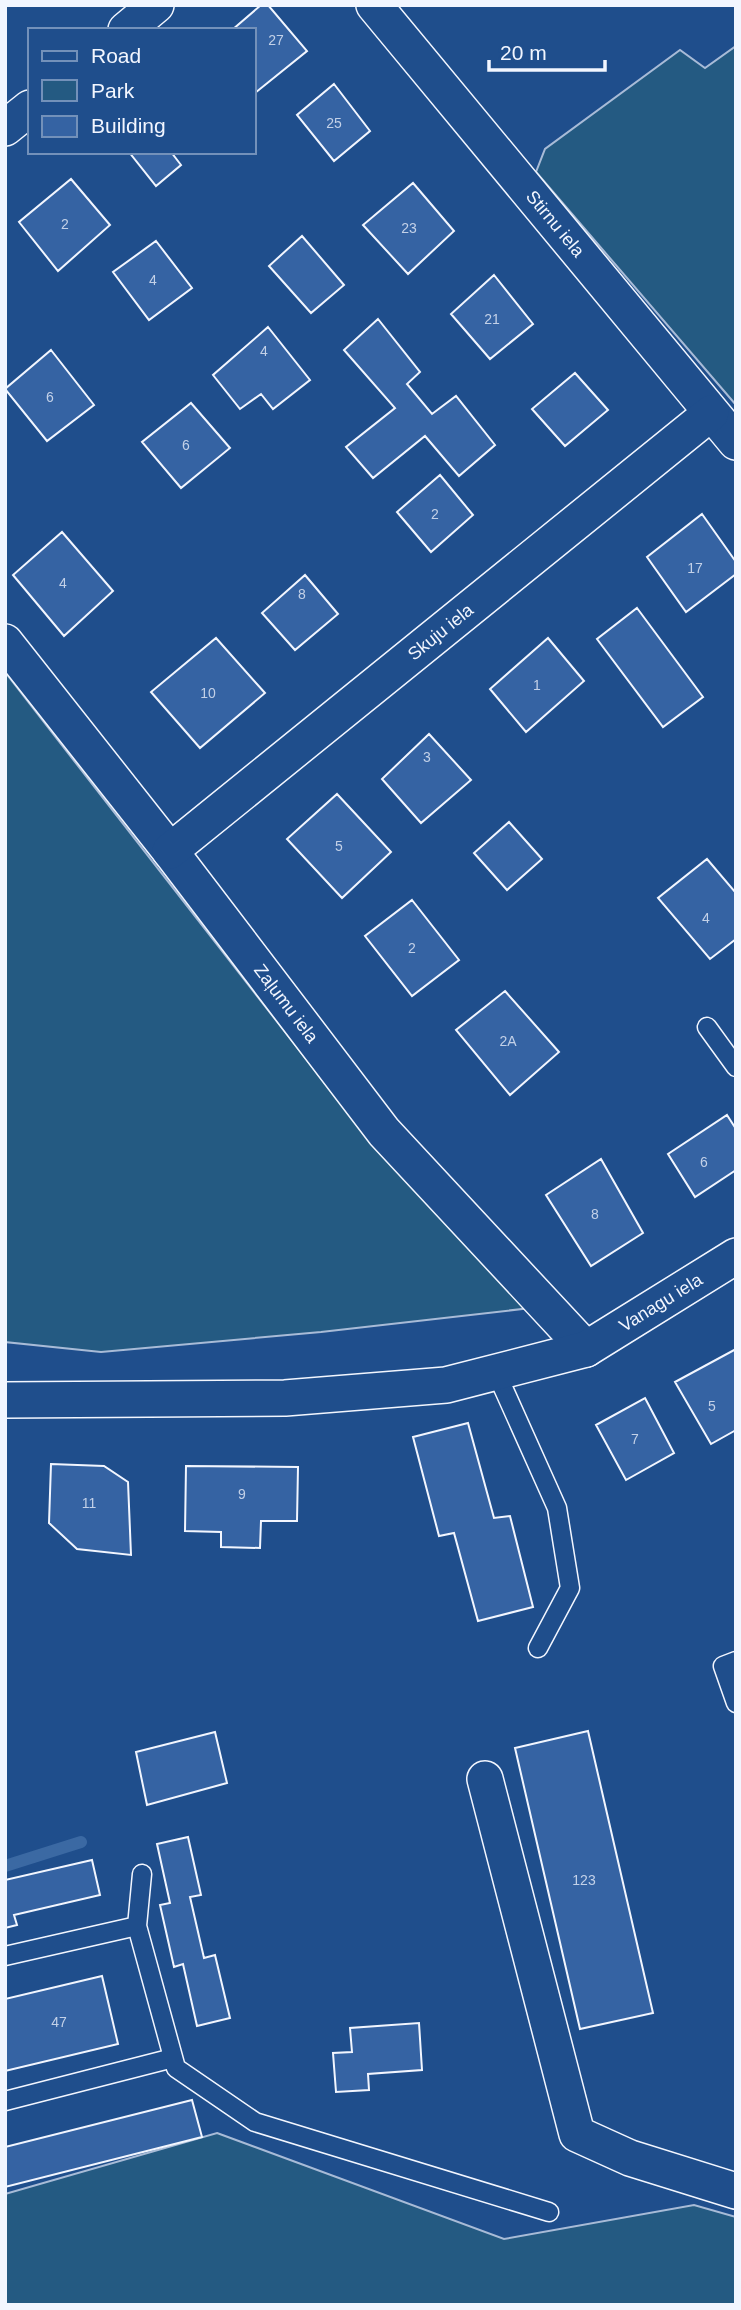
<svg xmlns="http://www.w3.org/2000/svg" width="741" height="2310" font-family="Helvetica,sans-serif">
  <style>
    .green { fill: #245a82; stroke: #a8bbd7; stroke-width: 2 }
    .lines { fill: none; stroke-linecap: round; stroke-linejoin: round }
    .stream { stroke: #3b69a3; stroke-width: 12 }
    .building { fill: #3563a3; stroke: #f2f6ff; stroke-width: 2 }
    .lane-casing { stroke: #f2f6ff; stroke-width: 21 }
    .street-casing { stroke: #f2f6ff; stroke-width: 38 }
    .lane { stroke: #1f4e8c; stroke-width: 18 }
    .street { stroke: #1f4e8c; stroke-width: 35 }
    .labels { text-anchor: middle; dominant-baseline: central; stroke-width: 5; stroke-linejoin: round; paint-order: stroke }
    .number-label { font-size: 14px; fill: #c3d1e8 }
    .street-label { font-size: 18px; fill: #f2f6ff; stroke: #1f4e8c }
  </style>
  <rect width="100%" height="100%" fill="#1f4e8c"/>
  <path class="green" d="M736 46V405L536 172 545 149 680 50 705 68Z
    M5 672 366 1136 531 1308 321 1332 101 1352 5 1342Z
    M217 2133 504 2239 694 2205 736 2217V2305H5V2194Z"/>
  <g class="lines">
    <path class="stream" d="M5 1866 81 1842"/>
  </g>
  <path class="building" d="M261 5H268L307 51 255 93 254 30H232Z
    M334 84 370 131 334 161 297 115Z
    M129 152H171L181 165 156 186Z
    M71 179 110 225 58 271 19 222Z
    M413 183 454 231 408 274 363 225Z
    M302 236 344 285 311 313 269 266Z
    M156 241 192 288 149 320 113 272Z
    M494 275 533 324 490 359 451 314Z
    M378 319 420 372 407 384 432 414 456 396 495 445 459 476 425 436 373 478 346 447 395 408 344 350Z
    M268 327 310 380 273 409 261 394 240 409 213 375Z
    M51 350 94 405 47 441 5 389Z
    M575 373 608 410 565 446 532 409Z
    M191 403 230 448 181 488 142 442Z
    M440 475 473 515 431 552 397 512Z
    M702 514 736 562V574L686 612 647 557Z
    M62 532 113 591 64 636 13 575Z
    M305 575 338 614 295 650 262 613Z
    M637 608 703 697 663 727 597 639Z
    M216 638 265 693 200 748 151 692Z
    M548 638 584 681 526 732 490 689Z
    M429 734 471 780 421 823 382 779Z
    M337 794 391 852 342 898 287 839Z
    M509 822 542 859 507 890 474 853Z
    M707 859 736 893V939L710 959 658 898Z
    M412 900 459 960 412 996 365 936Z
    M505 991 559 1052 510 1095 456 1030Z
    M727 1115 736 1129V1170L695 1197 668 1154Z
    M601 1159 643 1233 591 1266 546 1195Z
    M736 1349V1430L711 1444 675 1382Z
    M645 1398 674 1453 626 1480 596 1425Z
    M468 1423 494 1518 510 1516 533 1607 478 1621 454 1533 439 1536 413 1437Z
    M51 1464 104 1466 128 1482 131 1555 77 1549 49 1523Z
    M186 1466 298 1467 297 1521H261L260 1548 221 1547V1532L185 1531Z
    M588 1731 653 2013 580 2029 515 1748Z
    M215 1732 227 1783 147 1805 136 1752Z
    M188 1837 201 1895 190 1897 204 1958 215 1955 230 2018 197 2026 183 1964 174 1967 160 1905 170 1903 157 1844Z
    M92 1860 100 1895 14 1915 17 1925 5 1928V1880Z
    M102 1976 118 2044 5 2071V1999Z
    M419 2023 422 2070 368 2074 369 2090 336 2092 333 2053 352 2052 350 2028Z
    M192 2100 202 2137 5 2187V2147Z"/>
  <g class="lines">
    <g class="lane-casing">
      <path id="lane" d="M707 1027 736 1067
        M496 1372 557 1508 570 1588 538 1648
        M736 1661 723 1666 736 1703
        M142 1874 137 1926 176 2068 255 2122 549 2212
        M5 1956 137 1926
        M5 2101 173 2058"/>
    </g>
    <g class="street-casing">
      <g id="street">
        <path id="s1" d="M374 5 736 442"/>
        <path d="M126 30 156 5"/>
        <path d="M5 128 30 108"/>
        <path id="s2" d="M5 642 170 851 384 1132 586 1349"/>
        <path id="s3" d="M170 851 711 413"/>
        <path id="s4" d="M5 1400 285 1398 446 1385 586 1349 736 1256"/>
        <path d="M485 1779 577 2134 630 2158 736 2191"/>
      </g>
    </g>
    <use href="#lane" class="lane"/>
    <use href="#street" class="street"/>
  </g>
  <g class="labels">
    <g class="number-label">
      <text x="276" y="40">27</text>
      <text x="334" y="123">25</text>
      <text x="65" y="224">2</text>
      <text x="409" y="228">23</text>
      <text x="153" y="280">4</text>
      <text x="492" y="319">21</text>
      <text x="264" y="351">4</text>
      <text x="50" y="397">6</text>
      <text x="186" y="445">6</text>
      <text x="435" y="514">2</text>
      <text x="695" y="568">17</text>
      <text x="63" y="583">4</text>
      <text x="302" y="594">8</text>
      <text x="537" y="685">1</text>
      <text x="208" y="693">10</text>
      <text x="427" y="757">3</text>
      <text x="339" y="846">5</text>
      <text x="706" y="918">4</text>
      <text x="412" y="948">2</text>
      <text x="508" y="1041">2A</text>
      <text x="704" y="1162">6</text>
      <text x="595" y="1214">8</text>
      <text x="712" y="1406">5</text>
      <text x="635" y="1439">7</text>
      <text x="242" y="1494">9</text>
      <text x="89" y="1503">11</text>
      <text x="584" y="1880">123</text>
      <text x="59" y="2022">47</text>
    </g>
    <g class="street-label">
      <text stroke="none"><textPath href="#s1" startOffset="284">Stirnu iela</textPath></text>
      <text stroke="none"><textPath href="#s3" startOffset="348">Skuju iela</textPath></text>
      <text stroke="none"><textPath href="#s2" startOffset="458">Zaļumu iela</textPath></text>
      <text stroke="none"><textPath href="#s4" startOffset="674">Vanagu iela</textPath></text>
    </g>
  </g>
  <rect width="741" height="2310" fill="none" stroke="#f2f6ff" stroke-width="14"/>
  <rect x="28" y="28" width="228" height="126" fill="#1f4e8c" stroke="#7391ba" stroke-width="2"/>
  <rect x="42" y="51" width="35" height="10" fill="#1f4e8c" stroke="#7391ba" stroke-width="2"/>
  <text x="91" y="63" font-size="21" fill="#f2f6ff">Road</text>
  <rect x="42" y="80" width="35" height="21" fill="#245a82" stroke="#7391ba" stroke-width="2"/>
  <text x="91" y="98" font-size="21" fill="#f2f6ff">Park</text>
  <rect x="42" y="116" width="35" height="21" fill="#3563a3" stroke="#7391ba" stroke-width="2"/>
  <text x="91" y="133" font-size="21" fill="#f2f6ff">Building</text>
  <path d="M489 60v10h116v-10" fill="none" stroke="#f2f6ff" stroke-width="3.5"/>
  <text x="500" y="60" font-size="21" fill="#f2f6ff" stroke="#1f4e8c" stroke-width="5" paint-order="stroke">20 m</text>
</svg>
